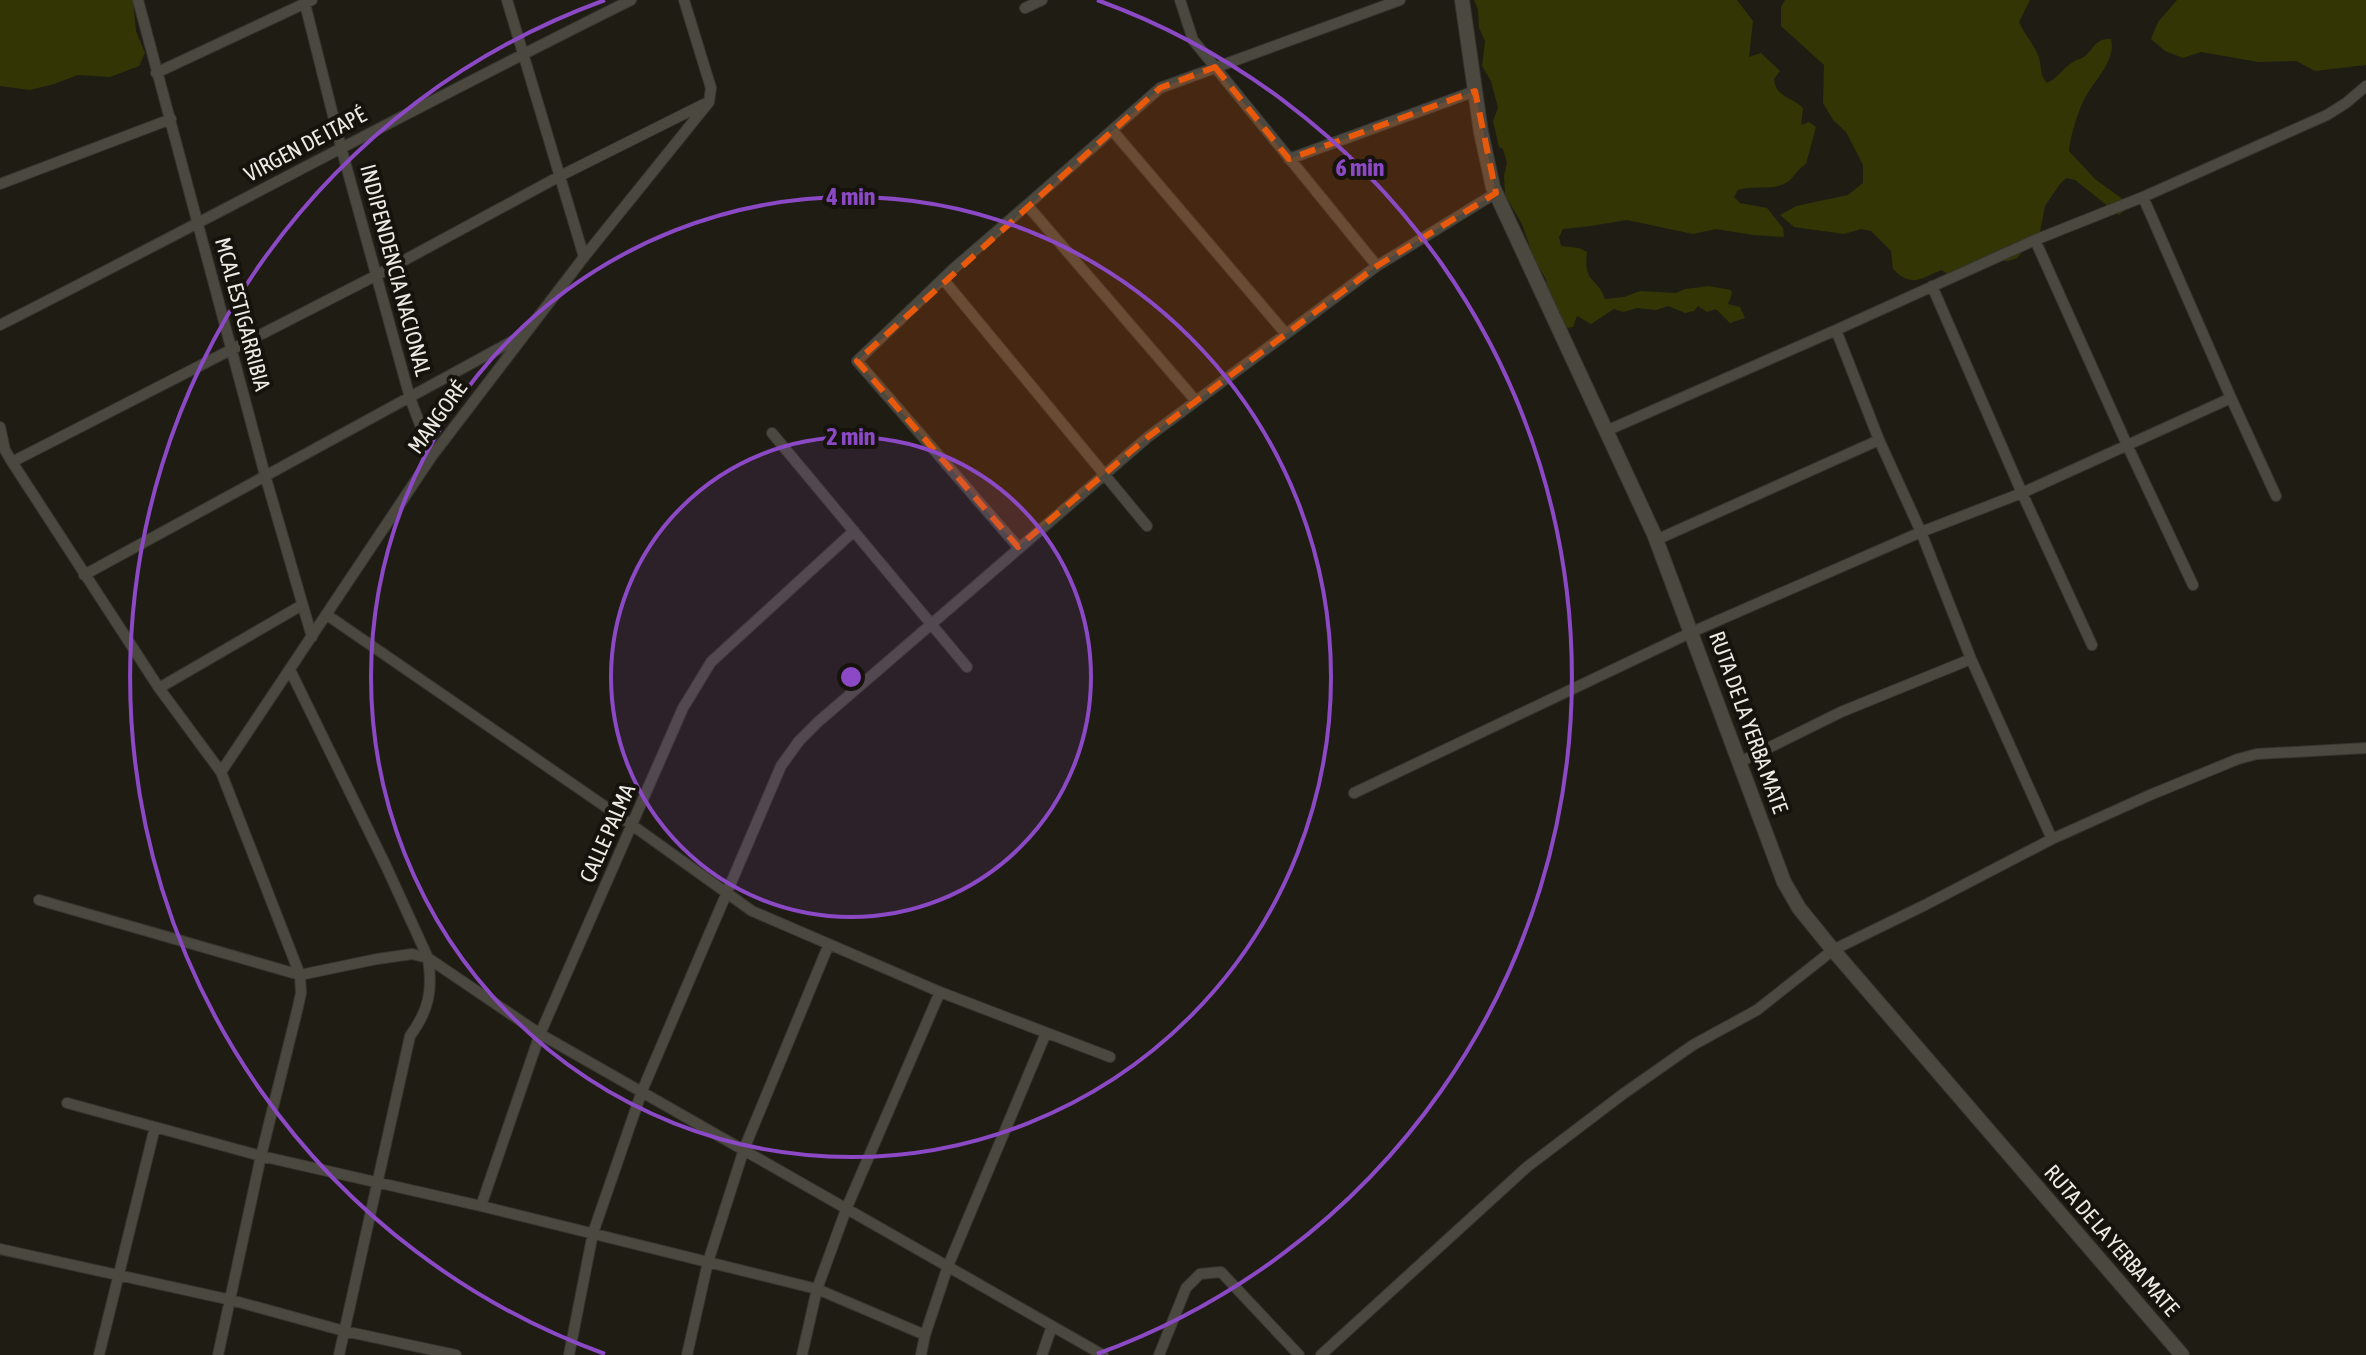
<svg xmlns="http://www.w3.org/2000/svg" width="2366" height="1355" font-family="'Asap Condensed',sans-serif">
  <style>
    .green { fill: #333505 }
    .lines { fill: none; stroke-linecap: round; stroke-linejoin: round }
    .street-casing { stroke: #373530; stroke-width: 12 }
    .secondary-casing { stroke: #373530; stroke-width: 16 }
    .street { stroke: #4b483f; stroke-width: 10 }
    .secondary { stroke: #4b483f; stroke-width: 14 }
    .marked { fill: #e8590c; fill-opacity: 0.2; stroke: #e8590c; stroke-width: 6; stroke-dasharray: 16 10; stroke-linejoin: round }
    .ring { fill: none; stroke: #8c49c5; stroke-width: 4 }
    .labels { text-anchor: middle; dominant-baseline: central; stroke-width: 8; stroke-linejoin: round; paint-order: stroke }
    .street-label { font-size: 22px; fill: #edebe6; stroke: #15130c }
    .centre { fill: #8c49c5; stroke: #15130c; stroke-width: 4 }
    .ring-label { font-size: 24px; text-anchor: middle; font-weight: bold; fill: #8c49c5; stroke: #15130c; stroke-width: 8; stroke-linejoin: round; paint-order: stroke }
  </style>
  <rect width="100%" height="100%" fill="#1f1c14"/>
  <path class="green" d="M0 0H133L136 31 145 53 139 66 110 77 78 75 54 84 30 90 0 86Z
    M1474 0H1737L1753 21 1749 57 1761 53 1780 71 1774 79C1776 98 1791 96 1803 108L1801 125 1809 122 1816 127 1806 164C1797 169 1794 178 1786 183 1772 191 1753 185 1738 190L1734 197 1740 203 1767 208 1783 228 1784 237 1753 235 1716 229 1693 234 1627 220 1591 226 1563 229 1559 237 1561 246 1579 248 1587 252C1583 284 1597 276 1605 299L1624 297 1640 291 1676 293 1685 289 1709 286 1731 290 1732 294 1728 304 1740 307 1745 318 1730 323 1716 309 1707 312 1698 306 1694 311 1685 313 1668 306 1656 310 1637 308 1623 312 1614 309 1591 324 1577 316 1573 327 1568 328 1564 326 1554 301 1548 294 1546 279 1534 259 1522 224 1505 195 1504 176 1507 163 1503 149 1499 147 1493 121 1498 108 1491 81 1482 66 1485 41 1479 28 1478 9Z
    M1785 0H2030L2019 22C2024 34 2035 45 2039 58 2042 68 2039 74 2047 83 2058 78 2063 68 2073 62 2077 59 2082 59 2085 56 2095 47 2096 38 2111 39 2116 60 2096 79 2086 96 2079 108 2070 137 2069 151L2095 179 2124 200 2126 209 2119 215 2075 180 2066 178 2060 184 2045 206 2040 232 2017 258 2008 261 1990 260 1957 279 1941 270C1920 279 1912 288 1893 269L1891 251 1871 231 1861 229 1844 234 1794 227 1780 215 1796 206 1848 195 1863 183V165L1846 132 1833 120 1823 103 1824 65 1781 26V7Z
    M2177 0H2366V65L2315 71 2296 61 2258 62 2201 52 2183 58 2165 51 2151 39 2158 22Z"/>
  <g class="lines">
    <g class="street-casing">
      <path id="street" d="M138 0 265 475 312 637
        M304 0 341 147 410 398 432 456
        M507 0 584 257
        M684 0 711 88 709 102
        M1180 0 1193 40 1377 266
        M1025 8 1042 0
        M156 73 312 0
        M1112 130 1286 334
        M1289 159 1475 91
        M0 184 171 119
        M2143 197 2231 398 2276 496
        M1027 205 1160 88 1400 0
        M2035 240 2128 447 2193 585
        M943 279 1147 526
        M1932 286 2022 493 2092 645
        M0 325C211 218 419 105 631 0
        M1836 330 1879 440 1921 532 1971 659 2052 839
        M0 427 5 450 12 462 159 688 221 772 300 975 301 993 297 1011 261 1156 481 1206 817 1289 802 1355
        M1606 431 1836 330 2035 240 2143 197 2327 115 2346 103 2366 86
        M772 433 967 667
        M12 462 377 275 560 176 704 104
        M1656 540 1879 440
        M1018 547 857 361 952 270 1027 205 1196 401
        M84 575 518 338
        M327 615 632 825 752 911 940 992 1110 1057
        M290 670 386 866 428 958C433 990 429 1010 410 1036L339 1355
        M159 688 302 605
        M1740 762 1841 712 1971 659
        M221 772 432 456 584 257 709 102
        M1354 793 1692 632 1921 532 2022 493 2231 398
        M39 900 300 975 377 959 412 954 428 958 540 1034 1103 1355
        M67 1103 261 1156 218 1355
        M481 1206 540 1034 683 708 711 662 854 531
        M0 1249 231 1300 344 1331 456 1355
        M925 1335 948 1266 1046 1033
        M99 1355 155 1127
        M569 1355 593 1233 642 1091 781 766 799 741 818 722 1148 437 1377 266 1496 193
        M687 1355 708 1262 744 1149 829 944
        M921 1355 925 1335 817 1289 847 1207 940 992
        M1042 1355 1052 1326
        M1159 1355 1186 1288 1200 1274 1221 1272 1299 1355
        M1321 1355 1527 1167 1623 1094 1693 1045 1757 1010 1833 950 1925 905 2052 839 2150 795 2238 759 2257 754 2366 748"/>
    </g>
    <g class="secondary-casing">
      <path id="secondary" d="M1462 0 1481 132 1493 187 1654 534 1784 882 1799 908 1833 950 2182 1355"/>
    </g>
    <use href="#street" class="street"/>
    <use href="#secondary" class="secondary"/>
  </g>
  <path class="marked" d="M1215 67 1289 159 1475 91 1496 193 1377 266 1148 437 1018 547 857 361 1160 88Z"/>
  <circle cx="851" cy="677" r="240" fill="#8c49c5" fill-opacity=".12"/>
  <g class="ring">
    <circle cx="851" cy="677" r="240"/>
    <circle cx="851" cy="677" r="480"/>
    <path d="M605 1354A720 720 0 0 1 605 0M1097 0A720 720 0 0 1 1097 1354"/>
  </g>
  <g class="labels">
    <g class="street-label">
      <text transform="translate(305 144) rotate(-28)">VIRGEN DE ITAPÉ</text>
      <text transform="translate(396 270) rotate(75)">INDIPENDENCIA NACIONAL</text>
      <text transform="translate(243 314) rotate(75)">MCAL ESTIGARRIBIA</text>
      <text transform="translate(437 417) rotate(-54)">MANGORÉ</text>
      <text transform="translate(1749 722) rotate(70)">RUTA DE LA YERBA MATE</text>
      <text transform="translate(607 833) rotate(-66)">CALLE PALMA</text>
      <text transform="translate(2112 1240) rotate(49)">RUTA DE LA YERBA MATE</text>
    </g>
  </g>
  <circle cx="851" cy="677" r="12" class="centre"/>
  <g class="ring-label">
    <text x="1360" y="176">6 min</text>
    <text x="851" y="205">4 min</text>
    <text x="851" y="445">2 min</text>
  </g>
</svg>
